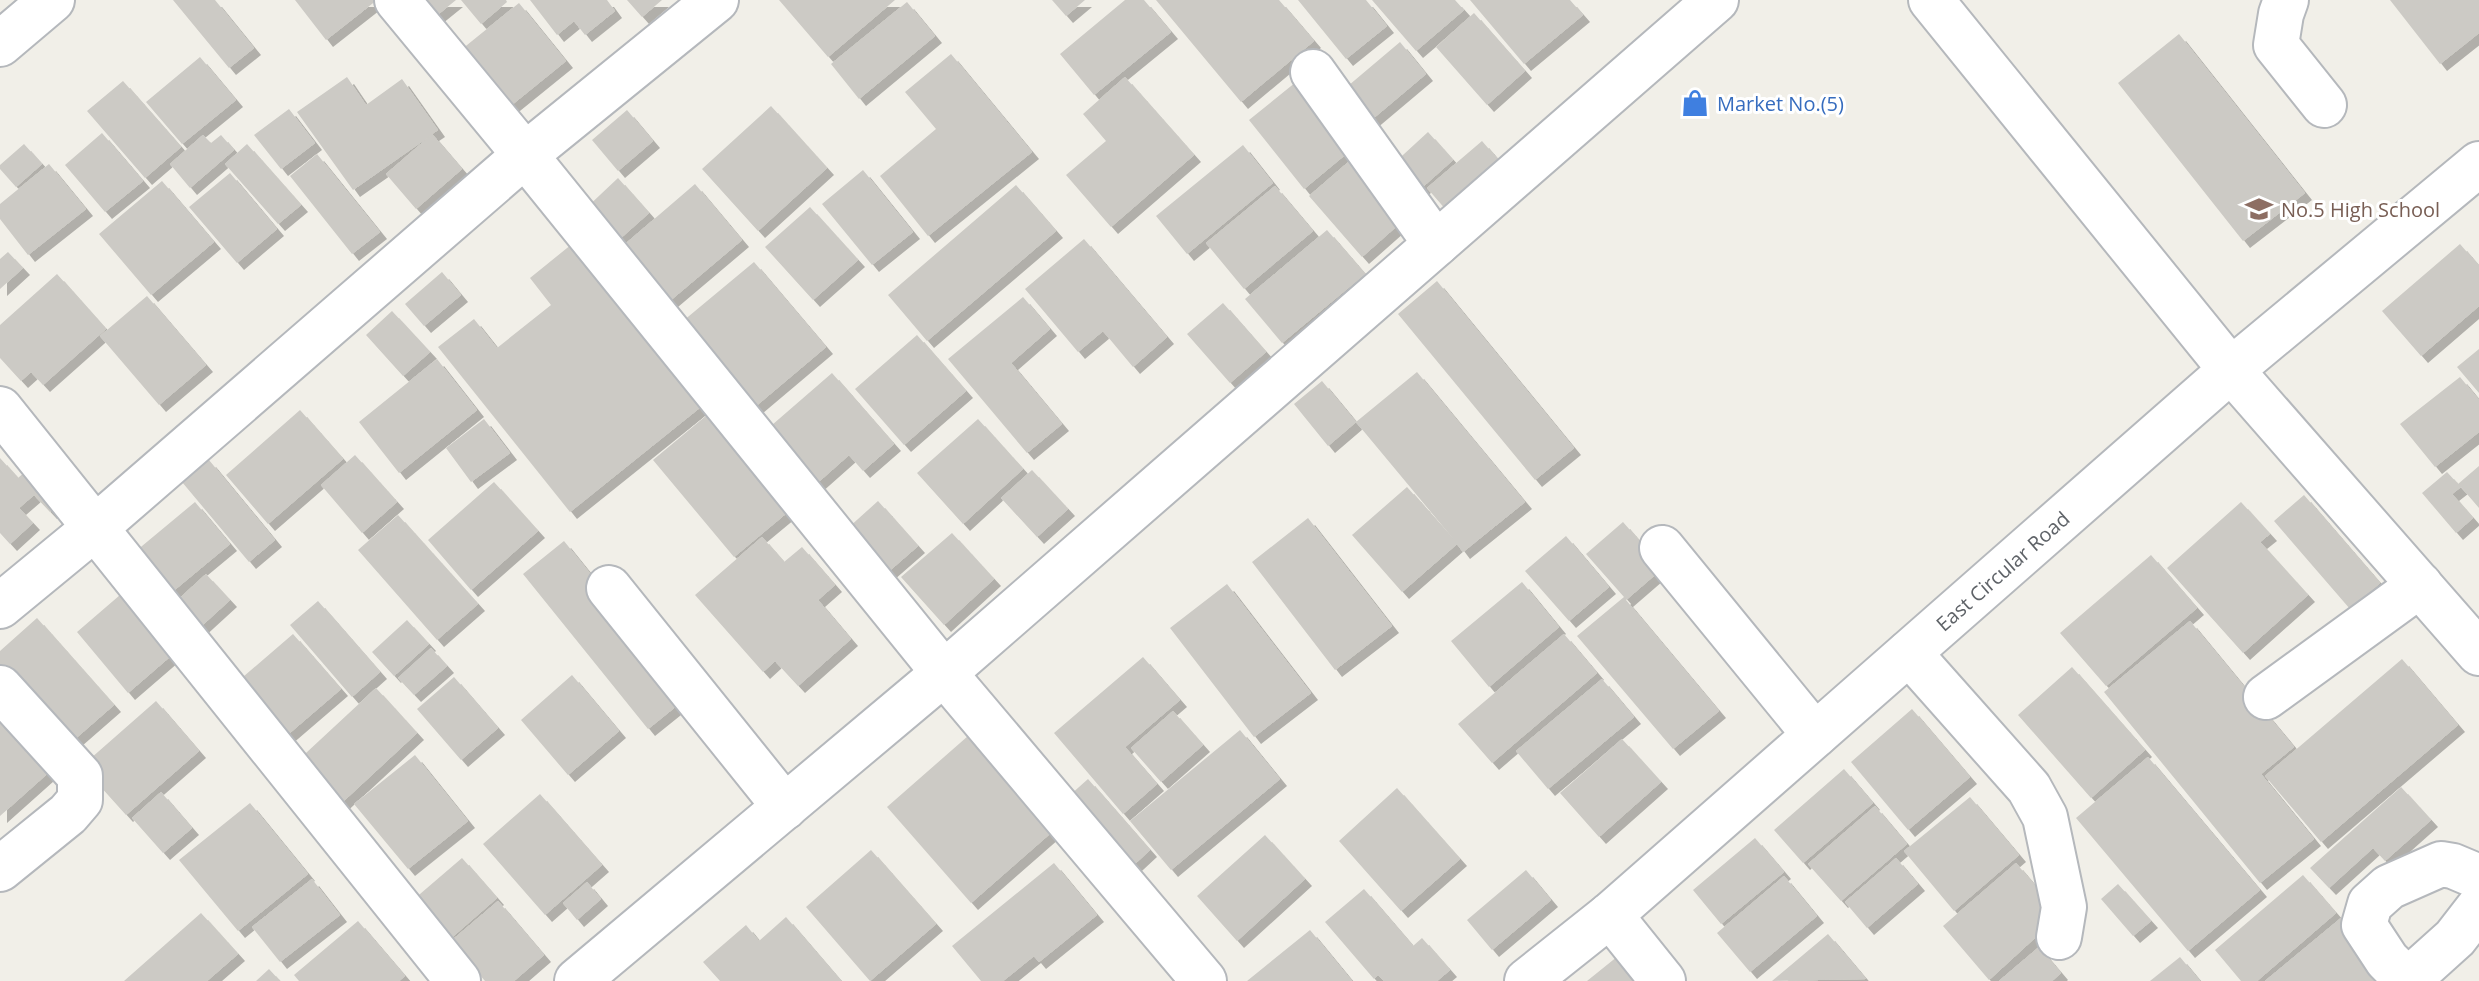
<svg xmlns="http://www.w3.org/2000/svg" width="2479" height="981" font-family="'Open Sans',sans-serif">
  <style>
    .building { fill: #cccac5; filter: url(#shadow) }
    .lines { fill: none; stroke-linecap: round; stroke-linejoin: round }
    .minor-casing { stroke: #b5b8bc; stroke-width: 48 }
    .minor { stroke: #fff; stroke-width: 44 }
    .labels { text-anchor: middle; dominant-baseline: central; stroke-width: 6; stroke-linejoin: round; paint-order: stroke }
    .shop-label { font-size: 20px; fill: #366cbe; stroke: #fff; text-anchor: start }
    .education-label { font-size: 20px; fill: #785e54; stroke: #fff; text-anchor: start }
    .street-label { font-size: 20px; fill: #5f6368; stroke: #fff }
  </style>
  <defs>
    <filter id="shadow"><feDropShadow dx="7" dy="7" stdDeviation="0" flood-color="#0004"/></filter>
  </defs>
  <rect width="100%" height="100%" fill="#f1efe8"/>
  <path class="building" d="M173 0H215L254 48 229 68Z
    M295 0H377L326 40Z
    M413 0H456L430 21Z
    M461 0H506L507 2 481 24Z
    M530 0H607L615 11 585 35 574 21 557 35Z
    M627 0H662L642 17Z
    M779 0H895L828 57Z
    M1052 0H1085L1066 16Z
    M1125 0H1144L1171 32 1094 95 1060 54Z
    M1156 0H1279L1314 41 1241 102Z
    M1298 0H1366L1387 26 1346 59Z
    M1372 0H1455L1464 10 1416 51Z
    M1470 0H1570L1583 15 1524 64Z
    M2390 0H2479V33L2440 64Z
    M907 2 935 36 859 99 831 64Z
    M519 3 566 61 498 116 451 58Z
    M1474 13 1525 71 1487 105 1436 47Z
    M2179 34 2305 193 2243 241 2118 83Z
    M1400 42 1426 74 1369 122 1342 91Z
    M951 54 1032 152 928 236 880 176 936 129 905 92Z
    M200 57 236 100 182 144 146 102Z
    M347 77 366 105 402 79 438 130 432 134 462 169 416 209 386 174 430 136 353 190 297 112Z
    M1125 77 1194 155 1111 227 1066 175 1106 141 1083 114Z
    M123 81 181 147 145 178 87 111Z
    M1296 82 1351 150 1304 189 1249 120Z
    M771 106 827 168 758 231 702 169Z
    M289 109 315 143 281 169 254 135Z
    M627 110 653 141 618 171 592 140Z
    M1428 132 1453 160 1416 193 1391 166Z
    M102 133 143 181 105 212 65 165Z
    M203 135 211 143 221 135 234 150 190 188 170 164Z
    M1482 141 1501 163 1447 211 1427 188Z
    M24 144 42 164 16 187 0 169V165Z
    M247 144 301 205 278 224 225 164Z
    M1243 145 1273 183 1187 254 1156 216Z
    M317 154 380 232 352 254 290 176Z
    M1353 158 1406 218 1362 257 1309 196Z
    M49 164 86 209 28 255 0 219V204Z
    M863 170 913 232 872 265 822 204Z
    M230 173 277 229 237 263 189 207Z
    M618 178 649 213 613 245 583 211Z
    M162 181 214 242 151 295 99 234Z
    M695 184 742 240 671 300 624 245Z
    M1016 185 1056 231 927 341 888 295Z
    M1275 186 1313 231 1244 289 1206 243Z
    M810 207 858 260 813 300 765 247Z
    M1327 230 1365 274 1282 343 1245 299Z
    M1084 239 1167 337 1133 367 1103 331 1078 352 1025 289Z
    M572 244 702 406 570 512 438 347 474 319 497 348 551 305 530 278Z
    M2460 244 2479 266V306L2421 356 2382 311Z
    M8 252 23 268 0 289V259Z
    M754 262 826 347 749 412 677 326Z
    M442 272 461 295 424 326 405 304Z
    M57 274 106 329 43 385 31 372 21 381 0 358V325Z
    M1437 281 1574 448 1535 480 1398 314Z
    M147 296 206 365 159 405 100 336Z
    M1023 297 1050 329 1011 363 1062 424 1027 453 948 359Z
    M1223 303 1266 352 1230 383 1187 334Z
    M392 311 430 352 403 376 366 335Z
    M917 335 966 391 904 445 855 389Z
    M2479 349V393L2457 367Z
    M437 359 477 410 399 473 359 422Z
    M1417 372 1525 502 1463 552 1457 544 1402 592 1352 535 1407 487 1455 541 1356 422Z
    M832 373 894 444 863 471 849 455 805 494 757 438Z
    M2460 377 2479 400V432L2435 467 2400 424Z
    M1322 381 1356 422 1328 446 1294 404Z
    M300 410 343 459 268 524 226 475Z
    M713 410 794 507 734 557 653 460Z
    M484 419 510 453 471 482 446 448Z
    M978 419 1023 469 963 524 917 473Z
    M355 455 397 502 362 533 321 485Z
    M0 458 18 478 34 464 65 498 50 512 34 495 19 508 33 523 10 544 0 533Z
    M209 460 275 540 249 562 182 482Z
    M2479 466V508L2461 487 2452 494 2473 518 2456 533 2422 493 2447 472 2458 484Z
    M1032 470 1068 509 1037 537 1001 498Z
    M494 482 538 531 471 590 428 540Z
    M2304 495 2380 583 2350 609 2274 521Z
    M878 501 918 546 887 573 848 528Z
    M195 502 230 544 171 593 136 551Z
    M2241 502 2270 534 2260 542 2308 595 2243 653 2167 568Z
    M398 515 478 604 437 640 358 550Z
    M1308 518 1392 626 1335 670 1252 562Z
    M1623 522 1663 568 1626 600 1719 711 1673 749 1577 636 1624 597 1586 554Z
    M952 533 994 579 944 625 901 577Z
    M1566 536 1609 587 1569 621 1525 571Z
    M762 537 784 562 802 547 835 585 818 600 851 639 798 686 775 661 763 672 695 595Z
    M564 541 689 696 648 729 523 574Z
    M2151 555 2197 608 2106 686 2060 633Z
    M206 574 230 600 195 632 170 607Z
    M1522 582 1559 627 1489 687 1451 641Z
    M1227 584 1311 693 1254 737 1170 628Z
    M120 595 172 655 128 693 77 632Z
    M318 601 380 672 352 697 290 625Z
    M37 618 114 705 67 746 0 671V651Z
    M407 620 429 644 394 676 372 652Z
    M2190 621 2294 747 2261 774 2314 839 2260 883 2104 692Z
    M293 634 341 689 277 744 229 689Z
    M1564 634 1597 673 1492 763 1458 724Z
    M431 648 447 666 414 695 398 678Z
    M1143 657 1180 700 1125 747 1157 784 1123 814 1054 733Z
    M2402 659 2458 725 2321 842 2265 776Z
    M2072 667 2145 750 2091 798 2018 715Z
    M572 675 619 731 568 775 521 720Z
    M454 677 498 728 461 760 417 709Z
    M1602 679 1634 717 1548 789 1516 751Z
    M376 688 417 733 333 811 292 766Z
    M156 701 199 751 126 815 82 766Z
    M1912 709 1970 777 1908 830 1851 762Z
    M1173 711 1203 745 1161 782 1131 748Z
    M0 722 47 774 0 816Z
    M1240 730 1280 779 1171 870 1130 821Z
    M968 736 1052 832 971 903 887 807Z
    M1622 739 1661 782 1599 837 1560 793Z
    M415 755 468 821 408 869 354 804Z
    M2148 757 2260 890 2188 951 2076 818Z
    M1844 769 1873 803 1803 863 1774 830Z
    M1088 779 1150 850 1123 875 1060 804Z
    M2401 787 2431 820 2385 861 2373 848 2329 888 2310 868Z
    M1397 788 1460 859 1401 911 1339 841Z
    M161 792 192 828 163 853 132 818Z
    M540 794 602 865 545 915 483 844Z
    M1970 797 2019 855 1954 911 1904 851Z
    M250 803 308 874 238 931 179 860Z
    M1875 806 1907 844 1841 901 1808 864Z
    M1265 835 1305 879 1237 941 1197 896Z
    M1755 838 1784 872 1721 924 1693 890Z
    M871 850 936 924 870 981 806 907Z
    M462 858 497 898 441 947 406 906Z
    M1896 858 1918 884 1867 928 1845 902Z
    M1054 863 1097 915 1039 962 1034 956 1003 981H981L952 946Z
    M2016 863 2060 915 1989 980 1943 926Z
    M1526 870 1551 900 1492 950 1467 920Z
    M2303 875 2336 913 2257 981H2241L2215 950Z
    M1784 876 1817 916 1750 972 1717 933Z
    M312 879 340 915 280 962 252 927Z
    M587 882 601 899 577 920 563 903Z
    M2118 884 2151 921 2133 936 2101 899Z
    M1364 889 1413 946 1422 938 1450 970 1437 981H1384L1378 975 1374 979 1325 922Z
    M498 901 544 955 514 981H485L451 941Z
    M201 913 238 954 207 981H124Z
    M786 917 841 981H720L703 962 746 925 759 941Z
    M2341 918 2392 981H2265Z
    M358 921 405 976 399 981H299L294 975Z
    M1310 930 1352 981H1247Z
    M1828 934 1866 979 1772 981Z
    M2039 947 2061 973 2052 981H1999Z
    M1623 952 1647 981H1587Z
    M2180 957 2200 981H2150Z
    M269 969 280 981H256Z"/>
  <g class="lines">
    <g class="minor-casing">
      <g id="minor">
        <path d="M397 0 525 155 944 673 1204 981"/>
        <path d="M1931 0 2231 370 2479 653"/>
        <path d="M2286 0 2281 14 2276 45 2324 105"/>
        <path d="M0 44 52 0"/>
        <path d="M1313 72 1436 244"/>
        <path d="M0 409 458 981"/>
        <path d="M1662 548 1815 735"/>
        <path d="M609 588 785 807"/>
        <path d="M0 606 96 527 525 155 716 0"/>
        <path d="M1909 653 2029 788 2045 817 2064 907 2059 937"/>
        <path d="M0 688 80 776V800L68 814 0 869"/>
        <path d="M2266 697 2420 585"/>
        <path d="M2479 877 2453 866 2441 864 2389 887 2370 904 2364 925 2387 960 2401 974 2416 973 2455 938 2479 907"/>
        <path d="M1610 915 1663 981"/>
        <path d="M577 981 944 673 1716 0"/>
        <path id="s1" d="M1527 981 1610 915 2231 370 2479 164"/>
      </g>
    </g>
    <use href="#minor" class="minor"/>
  </g>
  <defs>
    <g id="shop-bare" transform="scale(2.16)"><path d="M-5-2.5h2.3a2.7 3.5 0 0 1 5.4 0H5L5.5 6h-11ZM-1.5-2.5h3a1.5 2.3 0 0 0-3 0Z" fill="#3f7fe0" stroke="#fff" stroke-width="2.5" paint-order="stroke"/></g>
    <g id="school-bare" transform="scale(2.16)"><path d="M0-5L7-2L0 1L-7-2ZM-4 1L0 2.5L4 1V4Q0 6-4 4Z" fill="#8d6e63" stroke="#fff" stroke-width="2.5" paint-order="stroke"/></g>
  </defs>
  <g fill-rule="evenodd">
    <use href="#shop-bare" x="1695" y="103"/>
    <use href="#school-bare" x="2259" y="209"/>
  </g>
  <g class="labels">
    <g class="shop-label">
      <text x="1717" y="103">Market No.(5)</text>
    </g>
    <g class="education-label">
      <text x="2281" y="209">No.5 High School</text>
    </g>
    <g class="street-label">
      <text stroke="none"><textPath href="#s1" startOffset="628">East Circular Road</textPath></text>
    </g>
  </g>
</svg>
